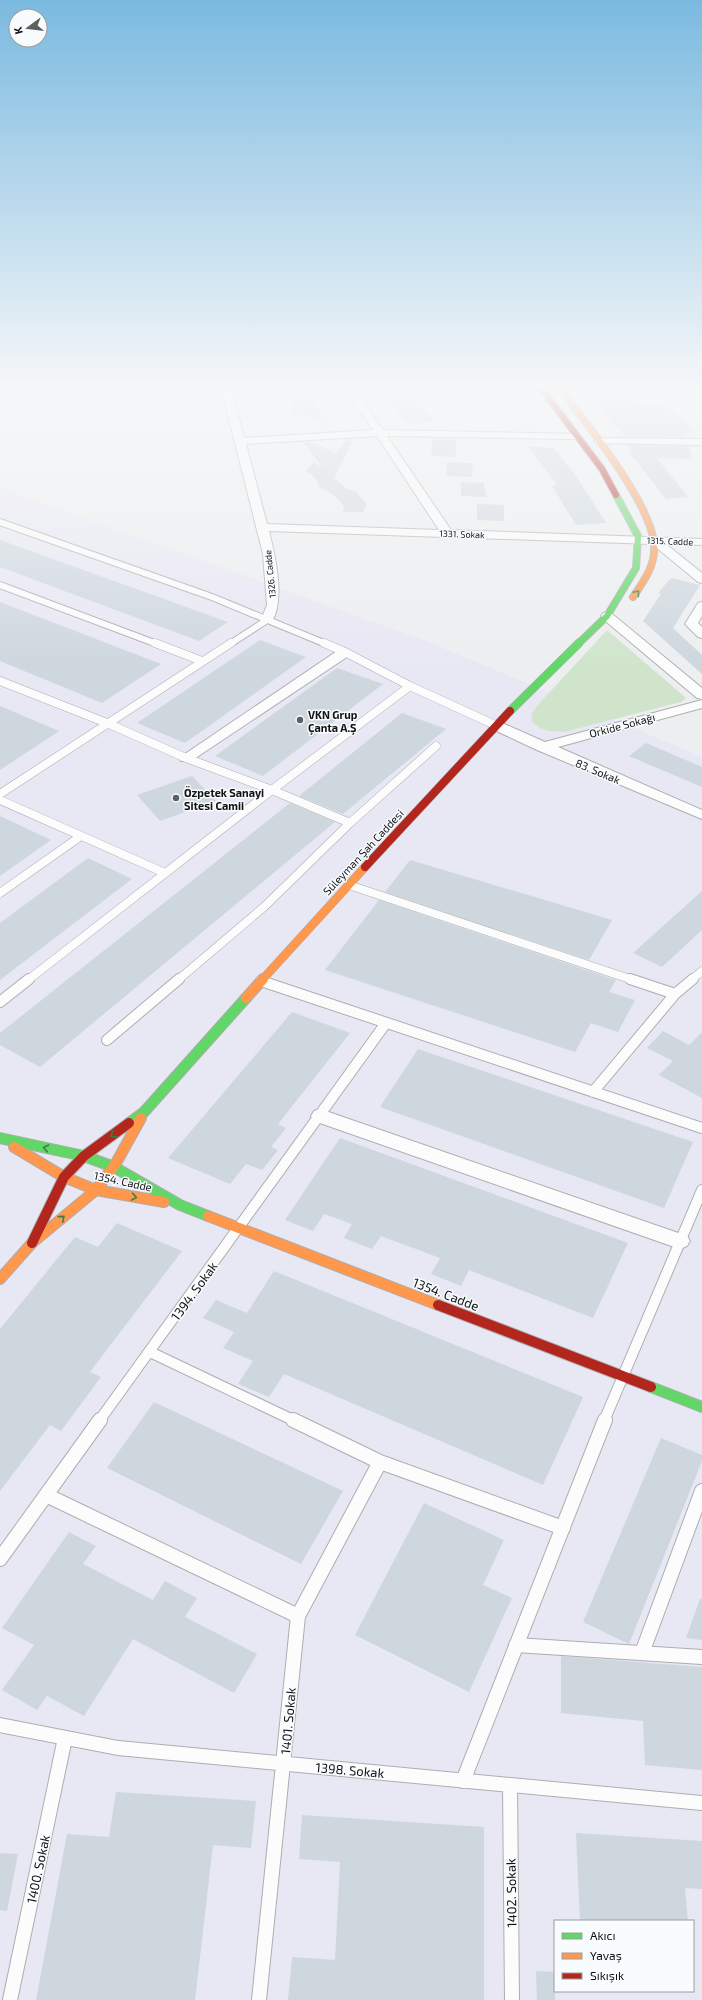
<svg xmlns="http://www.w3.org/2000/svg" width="702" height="2000" font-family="'Exo 2',sans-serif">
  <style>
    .industrial { fill: #e8e7f4; fill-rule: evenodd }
    .green { fill: #d0e4cc }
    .building { fill: #ced7de }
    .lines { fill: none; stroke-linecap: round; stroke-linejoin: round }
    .lane-far3-casing { stroke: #adaeaf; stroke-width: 8 }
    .lane-far2-casing { stroke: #adaeaf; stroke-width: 9 }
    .lane-far1-casing { stroke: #adaeaf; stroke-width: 12 }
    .lane-casing { stroke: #adaeaf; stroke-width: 16 }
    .street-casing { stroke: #adaeaf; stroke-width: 2 }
    .fast-far2-casing { stroke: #adaeaf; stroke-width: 8 }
    .fast-far1-casing { stroke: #adaeaf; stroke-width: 9 }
    .fast-casing { stroke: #adaeaf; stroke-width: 12 }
    .slow-far2-casing { stroke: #adaeaf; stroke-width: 8 }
    .slow-far1-casing { stroke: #adaeaf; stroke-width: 9 }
    .slow-casing { stroke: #adaeaf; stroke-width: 12 }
    .jam-far2-casing { stroke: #adaeaf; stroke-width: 8 }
    .jam-far1-casing { stroke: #adaeaf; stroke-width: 9 }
    .jam-casing { stroke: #adaeaf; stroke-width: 12 }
    .lane-far3 { stroke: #fcfcfd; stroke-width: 6 }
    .lane-far2 { stroke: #fcfcfd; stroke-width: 8 }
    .lane-far1 { stroke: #fcfcfd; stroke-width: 10 }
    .lane { stroke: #fcfcfd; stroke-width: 14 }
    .street { fill: #fcfcfd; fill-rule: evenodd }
    .fast-far2 { stroke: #63d668; stroke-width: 6 }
    .fast-far1 { stroke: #63d668; stroke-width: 8 }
    .fast { stroke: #63d668; stroke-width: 10 }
    .slow-far2 { stroke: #ff974d; stroke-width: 6 }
    .slow-far1 { stroke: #ff974d; stroke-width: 8 }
    .slow { stroke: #ff974d; stroke-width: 10 }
    .jam-far2 { stroke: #b3261e; stroke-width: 6 }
    .jam-far1 { stroke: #b3261e; stroke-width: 8 }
    .jam { stroke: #b3261e; stroke-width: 10 }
    .oneway { stroke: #3e7e42 }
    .poi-dot { fill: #5e5f60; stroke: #f9fcfe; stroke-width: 1.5 }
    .labels { text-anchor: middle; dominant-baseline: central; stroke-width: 3; stroke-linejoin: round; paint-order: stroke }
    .far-street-label { font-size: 9px; fill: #111213; stroke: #f9fcfe }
    .poi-label { font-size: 11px; font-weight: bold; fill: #111213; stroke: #f9fcfe; text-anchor: start }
    .street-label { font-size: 11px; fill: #111213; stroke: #f9fcfe }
    .near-street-label { font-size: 13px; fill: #111213; stroke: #f9fcfe }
  </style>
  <rect width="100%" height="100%" fill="#eceef0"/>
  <path class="industrial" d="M0 488 421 639 702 757V2000H0ZM555 1921H693V1991H555Z"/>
  <path class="green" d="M607 630 686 698 681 702 564 732C551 731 541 732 532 721V714L537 706Z"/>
  <path class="building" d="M260 388H300L304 395H311L325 419 292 414 295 402 260 391Z
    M625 391 639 406 664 404 695 432 685 433 686 437H626L603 413 609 412 593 394Z
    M410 397 435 421 410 424 386 400Z
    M433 438 453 439 457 442 455 457 431 456Z
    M348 439 352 442 334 478 346 488 356 492 367 504 363 512H343L344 507 340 501 330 492 320 488 316 479 306 471 314 462 323 468 303 442H310L333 451 335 454Z
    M628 445 689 446 692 459 657 458 688 497 666 499 634 458H631Z
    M528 446 554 448 578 479 606 523 576 525 552 486 557 485Z
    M447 462 473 463 472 477 446 476Z
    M461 482 484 483 486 497 461 496Z
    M477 504 504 505V521L477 520Z
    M0 540 228 622 199 641 0 567Z
    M671 578 700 585 673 628 702 655V674L643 621 661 594 658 593Z
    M0 602 161 664 102 703 0 661Z
    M260 640 306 657 185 743 137 723Z
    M337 668 383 684 263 776 215 756Z
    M0 706 59 731 0 770Z
    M402 713 446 729 343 814 299 796Z
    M646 743 702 767V787L629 756Z
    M192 776 216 801 160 821 137 795Z
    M290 803 335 822 40 1067 0 1045V1033Z
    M0 816 51 840 0 876Z
    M88 858 132 879 0 980V923Z
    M410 860 612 920 589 960 385 892Z
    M702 891V930L662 967 633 953Z
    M379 900 616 980 609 992 635 1000 618 1032 591 1023 575 1052 325 970Z
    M292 1012 350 1033 278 1124 286 1128 271 1147 278 1150 262 1170 246 1164 230 1184 168 1158Z
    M663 1031 689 1045 702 1032V1098L659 1075 673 1061 647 1048Z
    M418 1049 693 1142 664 1208 380 1107Z
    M340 1138 628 1243 593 1318 469 1270 461 1286 431 1274 440 1258 381 1236 372 1249 344 1238 352 1224 324 1214 313 1231 285 1220Z
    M117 1223 182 1251 90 1372 101 1377 61 1431 50 1425 0 1491V1329L75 1237 98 1247Z
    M274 1271 583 1397 543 1485 284 1374 269 1397 238 1384 253 1361 223 1348 234 1332 203 1318 216 1300 247 1313Z
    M154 1402 343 1491 301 1564 107 1468Z
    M661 1438 702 1455V1461L629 1644 583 1622Z
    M424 1503 504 1540 483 1585 512 1598 469 1692 355 1635Z
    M69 1532 96 1546 83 1564 153 1600 165 1581 197 1598 185 1617 257 1654 234 1693 133 1639 84 1716 47 1696 37 1710 2 1690 34 1645 2 1628Z
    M700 1599H702V1640L686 1638Z
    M561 1656 702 1667V1770L645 1765 643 1721 561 1713Z
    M116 1792 256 1801 251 1848 213 1845 195 2000H36L67 1834 109 1837Z
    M302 1815 484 1827V2000H288L292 1957 335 1960 340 1862 299 1859Z
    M576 1833 702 1841V1889L685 1888 688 1921H580Z
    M0 1853 18 1854 7 1911 0 1910Z
    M536 1971 555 1972V2000H537Z"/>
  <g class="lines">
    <g class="lane-far3-casing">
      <path id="lane-far3" d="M0 522 212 597 326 644
        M0 585 157 644
        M230 644 267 620"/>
    </g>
    <g class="lane-far2-casing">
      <path id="lane-far2" d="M155 643 202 661
        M324 643 345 652 410 686 495 725
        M0 681 107 723 186 758 272 790 350 823
        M0 794 231 643
        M0 800 165 873
        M349 885 633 980
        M0 893 81 836
        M28 980 272 790 410 686
        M178 980 265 906 350 823 436 746
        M691 980 702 971"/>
    </g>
    <g class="lane-far1-casing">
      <path id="lane-far1" d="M630 979 675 994
        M261 981 702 1128
        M0 1002 29 979
        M107 1040 179 979
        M593 1092 675 994 693 979
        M150 1352 295 1421
        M99 1421 386 1023
        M604 1421 702 1190"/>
    </g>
    <g class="lane-casing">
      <path id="lane" d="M293 1420 380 1462 563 1528
        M46 1495 298 1616
        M0 1559 100 1420
        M516 1645 702 1657
        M642 1653 702 1491
        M0 1725 118 1748 702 1803
        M463 1781 605 1420
        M510 1785 512 2000
        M10 2000 65 1738
        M259 2000 298 1616 380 1462"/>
    </g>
    <g class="street-casing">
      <path id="street" d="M0 388H14L12 390 0 393Z
        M221 388H231L244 438 373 430 344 388H354L383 430 580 434 581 436 580 438 576 439 387 436 451 530 702 539V545L666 544 702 573V583L698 582 652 544 269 531C275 555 286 601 271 623H263L261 620 267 605 263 554ZM377 436 439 530 267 524 246 444Z
        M599 438 702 439V445L595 443 594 441Z
        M702 602V616L698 623 702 627V638L698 637 685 624 698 603Z
        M607 612 611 613 702 688V699L697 698 603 619 601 616 603 613Z
        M345 648 351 652 350 655 191 761H181L179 758 340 649Z
        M702 700V708L558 747 702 810V819L537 750 490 728 488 725 490 722H500L545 742Z
        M320 1109 687 1236 690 1241 687 1246 680 1249 314 1121 311 1116 314 1111Z"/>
    </g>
    <g class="fast-far2-casing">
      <path id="fast-far2" d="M578 644 607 616 636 568 638 536 616 495"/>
    </g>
    <g class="fast-far1-casing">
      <path id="fast-far1" d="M510 711 579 643"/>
    </g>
    <g class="fast-casing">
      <path id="fast" d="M129 1123 144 1112 246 998
        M0 1138 84 1156 114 1167 180 1205 208 1216
        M651 1387 702 1407"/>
    </g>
    <g class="slow-far2-casing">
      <path id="slow-far2" d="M560 388C586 423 651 503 654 544 656 565 644 581 633 597"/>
    </g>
    <g class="slow-far1-casing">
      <path id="slow-far1" d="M262 980 365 867"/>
    </g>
    <g class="slow-casing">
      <path id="slow" d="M246 998 263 979
        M14 1147 64 1177 96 1190 164 1202
        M208 1216 438 1305
        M0 1279 32 1243 96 1190 116 1163 141 1118"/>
    </g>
    <g class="jam-far2-casing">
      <path id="jam-far2" d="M541 388 602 469 616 495"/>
    </g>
    <g class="jam-far1-casing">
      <path id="jam-far1" d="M365 867 510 711"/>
    </g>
    <g class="jam-casing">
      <path id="jam" d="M32 1243 64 1177 84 1156 129 1123
        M438 1305 651 1387"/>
    </g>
    <use href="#lane-far3" class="lane-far3"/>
    <use href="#lane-far2" class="lane-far2"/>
    <use href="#lane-far1" class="lane-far1"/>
    <use href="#lane" class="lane"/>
    <use href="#street" class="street"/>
    <use href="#fast-far2" class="fast-far2"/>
    <use href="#fast-far1" class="fast-far1"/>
    <use href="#fast" class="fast"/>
    <use href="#slow-far2" class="slow-far2"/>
    <use href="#slow-far1" class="slow-far1"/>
    <use href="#slow" class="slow"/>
    <use href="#jam-far2" class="jam-far2"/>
    <use href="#jam-far1" class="jam-far1"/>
    <use href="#jam" class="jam"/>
  </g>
  <defs><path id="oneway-chevron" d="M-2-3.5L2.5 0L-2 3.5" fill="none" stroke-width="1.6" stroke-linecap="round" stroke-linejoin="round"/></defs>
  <g class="oneway">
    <use href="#oneway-chevron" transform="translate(637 593) rotate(-50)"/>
    <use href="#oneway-chevron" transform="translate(113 1135) rotate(144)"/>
    <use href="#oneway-chevron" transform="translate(46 1148) rotate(-168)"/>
    <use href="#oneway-chevron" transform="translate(134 1197) rotate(10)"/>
    <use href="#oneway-chevron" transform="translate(62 1218) rotate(-40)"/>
  </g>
  <linearGradient id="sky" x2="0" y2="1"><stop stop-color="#7bbae0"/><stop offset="0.58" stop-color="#f6f7f8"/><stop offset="1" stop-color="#f6f7f8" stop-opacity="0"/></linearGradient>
  <rect width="702" height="668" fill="url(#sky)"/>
  <g class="poi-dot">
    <circle cx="300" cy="720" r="4"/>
    <circle cx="176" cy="798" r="4"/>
  </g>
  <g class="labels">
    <g class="far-street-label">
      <text transform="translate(462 534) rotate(2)">1331. Sokak</text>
      <text transform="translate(670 541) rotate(2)">1315. Cadde</text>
      <text transform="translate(270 574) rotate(-96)">1326. Cadde</text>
    </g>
    <g class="poi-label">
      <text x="308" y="714">VKN Grup<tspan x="308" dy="13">Çanta A.Ş</tspan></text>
      <text x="184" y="792">Özpetek Sanayi<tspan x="184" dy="13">Sitesi Camii</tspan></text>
    </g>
    <g class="street-label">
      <text transform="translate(622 725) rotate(-15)">Orkide Sokağı</text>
      <text transform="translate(598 771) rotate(23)">83. Sokak</text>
      <text transform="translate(363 852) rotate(-47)">Süleyman Şah Caddesi</text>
      <text transform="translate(123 1181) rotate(12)">1354. Cadde</text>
    </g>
    <g class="near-street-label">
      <text transform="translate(194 1291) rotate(-54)">1394. Sokak</text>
      <text transform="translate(446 1294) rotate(21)">1354. Cadde</text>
      <text transform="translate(288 1721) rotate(-85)">1401. Sokak</text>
      <text transform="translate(350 1770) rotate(5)">1398. Sokak</text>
      <text transform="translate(38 1869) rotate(-78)">1400. Sokak</text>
      <text transform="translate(511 1893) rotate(-91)">1402. Sokak</text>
    </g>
  </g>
  <rect x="554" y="1920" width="140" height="72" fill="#f9fcfe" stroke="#9c9ea0"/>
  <rect x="562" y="1933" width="20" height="6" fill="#63d668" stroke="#9c9ea0"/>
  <text x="590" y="1940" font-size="12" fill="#111213">Akıcı</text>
  <rect x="562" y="1953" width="20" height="6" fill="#ff974d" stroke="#9c9ea0"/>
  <text x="590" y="1960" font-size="12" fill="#111213">Yavaş</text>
  <rect x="562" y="1973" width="20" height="6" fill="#b3261e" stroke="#9c9ea0"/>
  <text x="590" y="1980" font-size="12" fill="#111213">Sıkışık</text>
  <g transform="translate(28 28) rotate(255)"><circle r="19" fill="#f9fcfe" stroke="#9c9ea0"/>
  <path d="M0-3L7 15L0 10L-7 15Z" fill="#5e5f60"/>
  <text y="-6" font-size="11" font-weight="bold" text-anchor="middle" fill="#111213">K</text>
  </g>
</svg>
